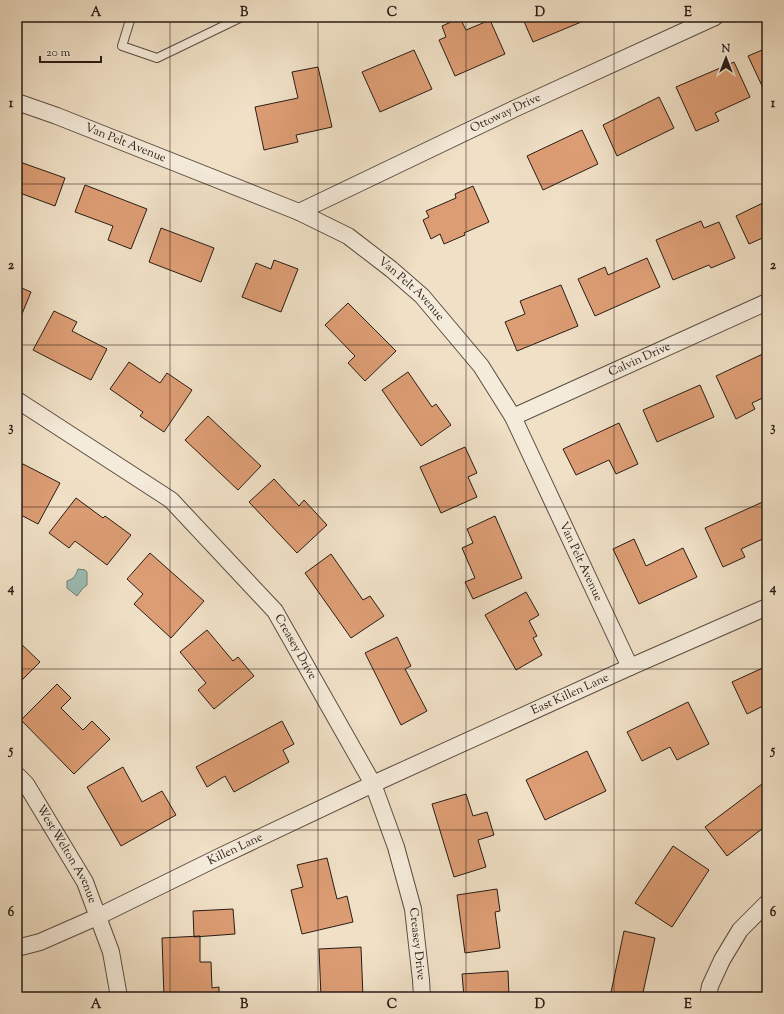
<svg xmlns="http://www.w3.org/2000/svg" width="784" height="1014" font-family="'Sorts Mill Goudy',serif">
  <style>
    .water { fill: #9abdb5; stroke: #6d7d75 }
    .building { fill: #dd9d74; stroke: #291c16 }
    .lines { fill: none; stroke-linecap: round; stroke-linejoin: round }
    .service-casing { stroke: #5b4d42; stroke-width: 10 }
    .minor-casing { stroke: #5b4d42; stroke-width: 18 }
    .service { stroke: #f5ebda; stroke-width: 8 }
    .minor { stroke: #f5ebda; stroke-width: 16 }
    .grid { fill: none; stroke: #291c16; stroke-width: 1; stroke-opacity: 0.55 }
    .labels { text-anchor: middle; dominant-baseline: central; stroke-width: 3; stroke-linejoin: round; paint-order: stroke }
    .street-label { font-size: 12px; fill: #291c16; stroke: #f5ebda }
    .neatline { fill: none; stroke: #291c16; stroke-width: 1.5 }
    .grid-label { font-size: 13px; text-anchor: middle; font-weight: bold; fill: #291c16 }
  </style>
  <rect width="100%" height="100%" fill="#f0e0c6"/>
  <filter id="stains"><feTurbulence type="fractalNoise" baseFrequency=".005" numOctaves="4"/><feColorMatrix values="0 0 0 0 .2 0 0 0 0 .09 0 0 0 0 .02 0 0 0 .5 -.17"/></filter>
  <radialGradient id="worn" r=".72"><stop offset=".6" stop-color="#630" stop-opacity="0"/><stop offset="1" stop-color="#630" stop-opacity=".3"/></radialGradient>
  <path class="water" d="M78 569 85 570 87 572V585L83 588 77 596 67 588V581C74 579 76 575 78 569Z"/>
  <path class="building" d="M522 17H584L586 20 533 42Z
    M460 18 466 30 490 20 505 54 455 76 439 40 446 37 442 26Z
    M767 48V86L763 88 748 56Z
    M414 50 432 89 380 112 362 72Z
    M734 62 750 97 715 113 719 121 696 131 676 87Z
    M318 67 332 127 296 135 298 142 264 150 255 107 298 98 292 72Z
    M659 97 674 128 617 156 603 125Z
    M582 130 598 164 543 190 527 156Z
    M17 161 65 178 55 206 20 193 17 200Z
    M85 185 147 209 131 249 108 240 113 226 75 212Z
    M473 186 489 222 464 233 465 235 444 244 440 234 431 239 423 220 429 217 426 211 456 198 455 194Z
    M767 201V236L749 244 736 216Z
    M701 221 704 228 719 222 735 258 711 268 709 265 673 280 656 240Z
    M161 228 214 248 201 282 149 262Z
    M647 258 660 287 595 316 578 279 605 267 608 275Z
    M274 260 298 269 281 312 242 297 256 263 271 269Z
    M561 285 578 326 517 351 505 322 525 314 520 301Z
    M17 286 31 292 17 326Z
    M348 303 396 351 365 381 348 363 355 356 325 325Z
    M54 311 77 322 72 331 107 349 91 380 33 350Z
    M767 352V396L752 403 755 409 736 419 716 376Z
    M129 362 160 383 167 373 192 390 164 432 140 416 143 412 110 389Z
    M408 372 432 407 436 404 451 425 421 446 382 390Z
    M700 385 714 417 657 442 643 410Z
    M208 416 261 466 238 490 185 440Z
    M619 423 638 464 616 474 609 460 576 475 563 449Z
    M465 447 477 473 468 477 477 497 441 513 420 467Z
    M23 464 60 483 38 524 17 513 22 504 17 501V466L20 468Z
    M274 479 299 506 304 500 327 525 297 553 249 502Z
    M76 498 103 518 105 516 131 535 107 565 75 541 69 548 49 533Z
    M767 500V537L741 549 745 557 723 567 705 528Z
    M495 516 522 578 473 599 465 582 475 578 462 548 473 543 467 529Z
    M634 539 646 566 683 548 697 577 639 604 613 549Z
    M150 553 204 601 171 638 134 604 143 594 127 579Z
    M331 554 363 600 370 596 384 616 351 638 305 573Z
    M526 592 539 615 529 621 537 636 533 638 542 655 516 670 485 615Z
    M207 630 233 661 238 657 254 676 214 709 198 690 206 683 180 652Z
    M397 637 411 666 405 669 427 711 401 725 365 653Z
    M17 640 40 662 17 685Z
    M767 666V704L747 714 732 682Z
    M57 684 71 698 61 708 83 730 92 721 110 739 74 774 21 720Z
    M688 702 709 744 677 760 670 747 642 761 627 732Z
    M282 721 294 744 283 750 289 762 234 792 225 776 207 787 196 767Z
    M587 751 606 791 545 820 526 780Z
    M123 767 142 802 162 791 176 815 121 846 87 787Z
    M766 781 767 825 727 856 705 827Z
    M466 794 473 816 487 812 494 835 478 840 486 867 454 877 432 804Z
    M673 846 709 870 672 927 635 903Z
    M327 858 337 899 347 896 353 922 302 934 291 890 303 887 297 865Z
    M497 889 500 911 495 912 500 948 465 953 457 895Z
    M233 909 235 934 194 937 193 911Z
    M624 931 655 938 642 997H610Z
    M200 936V962H211L212 988 219 987V997H164L162 938Z
    M361 947 363 997H321L319 949Z
    M508 971 509 997H464L462 974Z
    M761 993 767 994V997H760Z
    M60 994 61 997H46Z"/>
  <g class="lines">
    <g class="service-casing">
      <path id="service" d="M131 17 122 46 157 58 242 17"/>
    </g>
    <g class="minor-casing">
      <g id="minor">
        <path id="s1" d="M17 102 57 116 299 212 348 236 391 269 422 296 481 366 513 417 630 667"/>
        <path id="s2" d="M299 212 516 108 715 17"/>
        <path id="s3" d="M17 400 171 500 275 611 373 784 396 847 413 909 421 980 422 997"/>
        <path id="s4" d="M513 417 767 302"/>
        <path id="s5" d="M17 775 26 784 85 882 111 952 119 997"/>
        <path id="s6" d="M17 948 40 942 97 917 219 857 373 784 630 667 767 607"/>
        <path d="M708 997 710 986 722 960 740 930 767 903"/>
      </g>
    </g>
    <use href="#service" class="service"/>
    <use href="#minor" class="minor"/>
  </g>
  <path class="grid" d="M170 17V997M318 17V997M466 17V997M614 17V997M17 184H767M17 345H767M17 507H767M17 669H767M17 830H767"/>
  <g class="labels">
    <g class="street-label">
      <text stroke="none"><textPath href="#s2" startOffset="229">Ottoway Drive</textPath></text>
      <text stroke="none"><textPath href="#s1" startOffset="116">Van Pelt Avenue</textPath></text>
      <text stroke="none"><textPath href="#s1" startOffset="440">Van Pelt Avenue</textPath></text>
      <text stroke="none"><textPath href="#s4" startOffset="139">Calvin Drive</textPath></text>
      <text stroke="none"><textPath href="#s1" startOffset="764">Van Pelt Avenue</textPath></text>
      <text stroke="none"><textPath href="#s3" startOffset="377">Creasey Drive</textPath></text>
      <text stroke="none"><textPath href="#s6" startOffset="609">East Killen Lane</textPath></text>
      <text stroke="none"><textPath href="#s6" startOffset="240">Killen Lane</textPath></text>
      <text stroke="none"><textPath href="#s5" startOffset="94">West Welton Avenue</textPath></text>
      <text stroke="none"><textPath href="#s3" startOffset="701">Creasey Drive</textPath></text>
    </g>
  </g>
  <rect width="784" height="1014" fill="none" stroke="#f0e0c6" stroke-width="44"/>
  <g transform="translate(726 58)" stroke="#f5ebda" stroke-width="3" paint-order="stroke">
  <path d="M0-3L7 15L0 10L-7 15Z" fill="#291c16"/>
  <text y="-6" font-size="11" font-weight="bold" text-anchor="middle" fill="#291c16">N</text>
  </g>
  <path d="M40 56v6h61v-6" fill="none" stroke="#291c16" stroke-width="2"/>
  <text x="46" y="56" font-size="12" fill="#291c16" stroke="#f5ebda" stroke-width="3" paint-order="stroke">20 m</text>
  <rect x="22" y="22" width="740" height="970" class="neatline"/>
  <g class="grid-label">
    <text x="96" y="16">A</text>
    <text x="244" y="16">B</text>
    <text x="392" y="16">C</text>
    <text x="540" y="16">D</text>
    <text x="688" y="16">E</text>
    <text x="11" y="107">1</text>
    <text x="773" y="107">1</text>
    <text x="11" y="269">2</text>
    <text x="773" y="269">2</text>
    <text x="11" y="431">3</text>
    <text x="773" y="431">3</text>
    <text x="11" y="592">4</text>
    <text x="773" y="592">4</text>
    <text x="11" y="754">5</text>
    <text x="773" y="754">5</text>
    <text x="11" y="916">6</text>
    <text x="773" y="916">6</text>
    <text x="96" y="1008">A</text>
    <text x="244" y="1008">B</text>
    <text x="392" y="1008">C</text>
    <text x="540" y="1008">D</text>
    <text x="688" y="1008">E</text>
  </g>
  <rect width="100%" height="100%" filter="url(#stains)"/>
  <rect width="100%" height="100%" fill="url(#worn)"/>
</svg>
